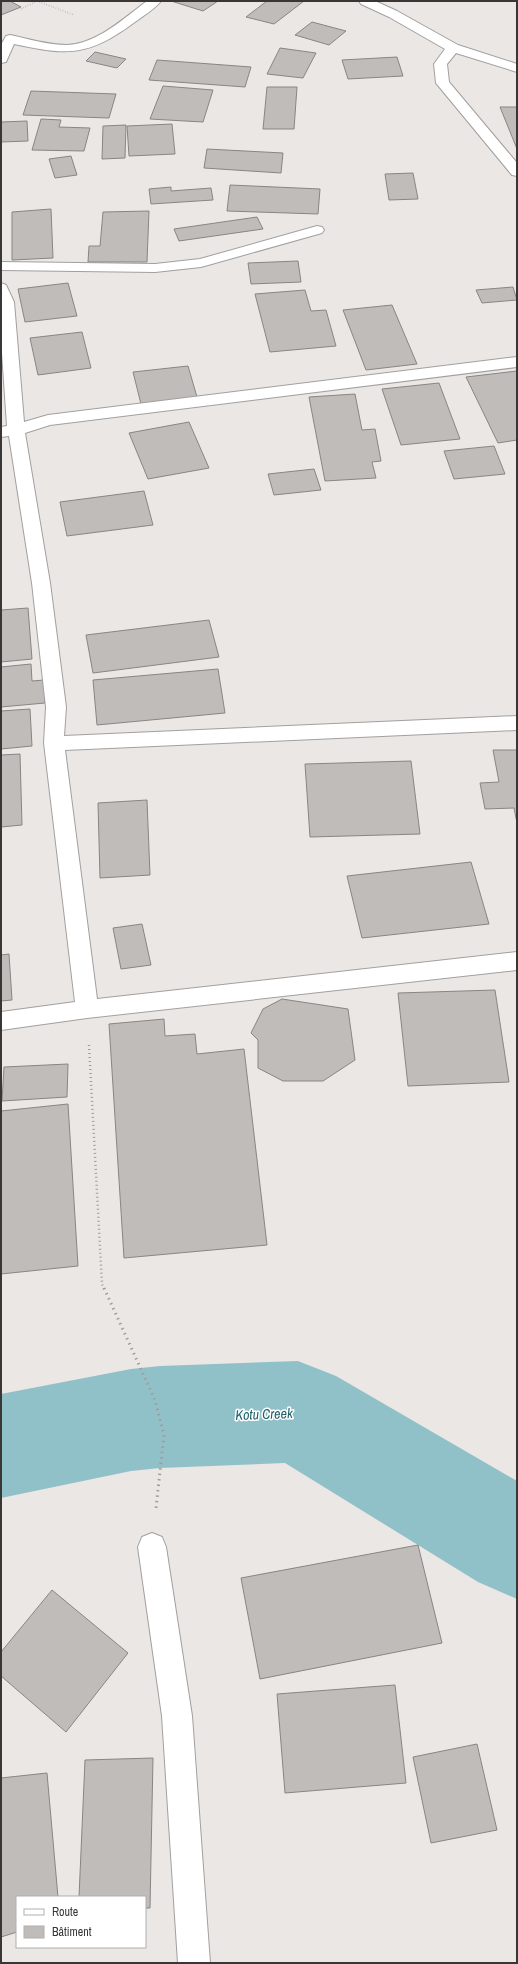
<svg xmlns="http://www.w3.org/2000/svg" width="518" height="1964" font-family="'Archivo Narrow',sans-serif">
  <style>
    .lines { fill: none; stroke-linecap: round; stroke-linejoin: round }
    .river { fill: #91c1c8; fill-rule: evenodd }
    .building { fill: #c0bcba; stroke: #898583 }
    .minor-casing { stroke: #a39f9d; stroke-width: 2 }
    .path-far2 { stroke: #9f9d9b; stroke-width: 1.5; stroke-dasharray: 0.5 2; stroke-linecap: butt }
    .path-far1 { stroke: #9f9d9b; stroke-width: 2.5; stroke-dasharray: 1 3; stroke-linecap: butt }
    .path { stroke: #9f9d9b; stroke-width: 3; stroke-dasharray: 1.5 4; stroke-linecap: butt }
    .minor { fill: #fff; fill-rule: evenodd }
    .labels { text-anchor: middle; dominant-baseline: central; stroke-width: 3; stroke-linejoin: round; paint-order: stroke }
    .near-water-label { font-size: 14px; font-style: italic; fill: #206169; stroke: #fff }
  </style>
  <rect width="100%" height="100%" fill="#ebe7e5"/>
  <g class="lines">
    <path class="river" d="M298 1361 336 1376 517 1481V1599L478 1582 285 1463 160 1468 131 1471 1 1498V1394L131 1369 160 1366Z"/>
  </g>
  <path class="building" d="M1 1H10L21 7 1 15Z
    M171 1H218L203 11Z
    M267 1H304L274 24 246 17Z
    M312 22 346 31 329 45 295 35Z
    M280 48 316 53 303 78 267 74Z
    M95 52 126 59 117 68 86 61Z
    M397 57 403 76 348 79 342 60Z
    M157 60 251 67 245 87 149 80Z
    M163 86 213 90 203 122 150 119Z
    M267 87H297L294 129H263Z
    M31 91 116 94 109 118 23 115Z
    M500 107H517V149Z
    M41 119 61 120 59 127 90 128 84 151 32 150Z
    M27 121 28 141 1 142V122Z
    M172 124 175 154 129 156 127 126Z
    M126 125 125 158 102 159 103 126Z
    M207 149 283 153 281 173 204 168Z
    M71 156 77 175 55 178 49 159Z
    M413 173 418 199 389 200 385 174Z
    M230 185 320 189 318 214 227 211Z
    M171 187V191L211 188 213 200 151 204 149 189Z
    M51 209 53 258 12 260V212Z
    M149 211 147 262H88L89 246H100L103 212Z
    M257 217 263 229 179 241 174 229Z
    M298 261 301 282 251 284 248 263Z
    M68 283 77 316 25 322 18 289Z
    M513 287 517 300 482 303 476 290Z
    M305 290 311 311 326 310 336 346 270 352 255 294Z
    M392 305 417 364 366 370 343 310Z
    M82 332 91 368 38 375 30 338Z
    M188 366 197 397 141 404 133 372Z
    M517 371V440L498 443 466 377Z
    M439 383 460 439 401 445 382 389Z
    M355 394 362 430 375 429 381 461 372 462 376 478 325 481 309 397Z
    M189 422 209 468 148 479 129 433Z
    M494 446 505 474 454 479 444 451Z
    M314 469 321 490 274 495 268 474Z
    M144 491 153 525 67 536 60 502Z
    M28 608 32 659 1 662V610Z
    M209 620 219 657 93 673 86 635Z
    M31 664 32 681 44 680 45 703 1 707V667Z
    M218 669 225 713 97 725 93 680Z
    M30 709 32 746 1 749V711Z
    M493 750H517V823L514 808 485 809 480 783 499 782Z
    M20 754 22 825 1 827V755Z
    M411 761 420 834 310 837 305 764Z
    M147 800 150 875 100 878 98 803Z
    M471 862 489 924 362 938 347 876Z
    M142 924 151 965 121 969 113 928Z
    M9 954 12 1000 1 1001V955Z
    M495 990 509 1082 408 1086 398 993Z
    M282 999 348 1009 355 1060 323 1081H283L258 1068V1040L251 1033 263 1009Z
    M164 1019 165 1036 195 1034 197 1054 244 1049 267 1245 124 1258 109 1024Z
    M68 1064 67 1097 2 1101 4 1067Z
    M68 1104 78 1266 1 1274V1111Z
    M418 1545 442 1643 260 1679 241 1578Z
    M52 1590 128 1653 66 1732 1 1676V1652Z
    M395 1685 406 1783 285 1793 277 1694Z
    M477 1744 497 1830 431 1843 413 1757Z
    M153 1758 150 1908H145V1897H79L85 1760Z
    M47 1773 58 1897H17V1932L1 1937V1778Z"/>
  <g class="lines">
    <g class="minor-casing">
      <path id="minor" d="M147 1H161C155 9 143 16 135 22 89 56 69 56 14 44L6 62 1 63V45L6 36 10 35C29 39 48 45 67 45 97 44 124 18 147 1Z
        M359 1H375L397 11 458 45 517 64V72L456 53 447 64 449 82 517 163V176L512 175 436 83 434 64 445 49 389 17 361 4Z
        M317 226 322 227 324 230 322 233 201 267 155 272 1 270V262L155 264 200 259Z
        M1 283 6 285 14 302 24 422 48 415 517 357V367L50 425 25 433 50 583 66 707 64 736 517 716V730L65 750 97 999 517 952V970L87 1018 1 1030V1012L75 1002 44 743 46 707 32 583 9 436 1 437V427L7 426 1 338Z
        M152 1533 162 1537 166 1547 192 1716 210 1963H178L162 1716 138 1547 142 1537Z"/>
    </g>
    <path class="path-far2" d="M37 1 74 15
      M21 9 37 1"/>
    <path class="path-far1" d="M89 1045 102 1284 104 1289"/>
    <path class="path" d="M104 1288 155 1400 164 1435 156 1508"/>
    <use href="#minor" class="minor"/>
  </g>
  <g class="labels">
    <g class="near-water-label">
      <text transform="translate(264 1414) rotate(-2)">Kotu Creek</text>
    </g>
  </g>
  <rect width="518" height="1964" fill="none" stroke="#383736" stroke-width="4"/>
  <rect x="16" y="1896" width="130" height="52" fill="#ffffff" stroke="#afafaf"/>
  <rect x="24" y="1909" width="20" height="6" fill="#ffffff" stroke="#afafaf"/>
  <text x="52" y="1916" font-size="12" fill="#383736">Route</text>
  <rect x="24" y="1926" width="20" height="12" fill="#c0bcba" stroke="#afafaf"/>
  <text x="52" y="1936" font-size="12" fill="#383736">Bâtiment</text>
</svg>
